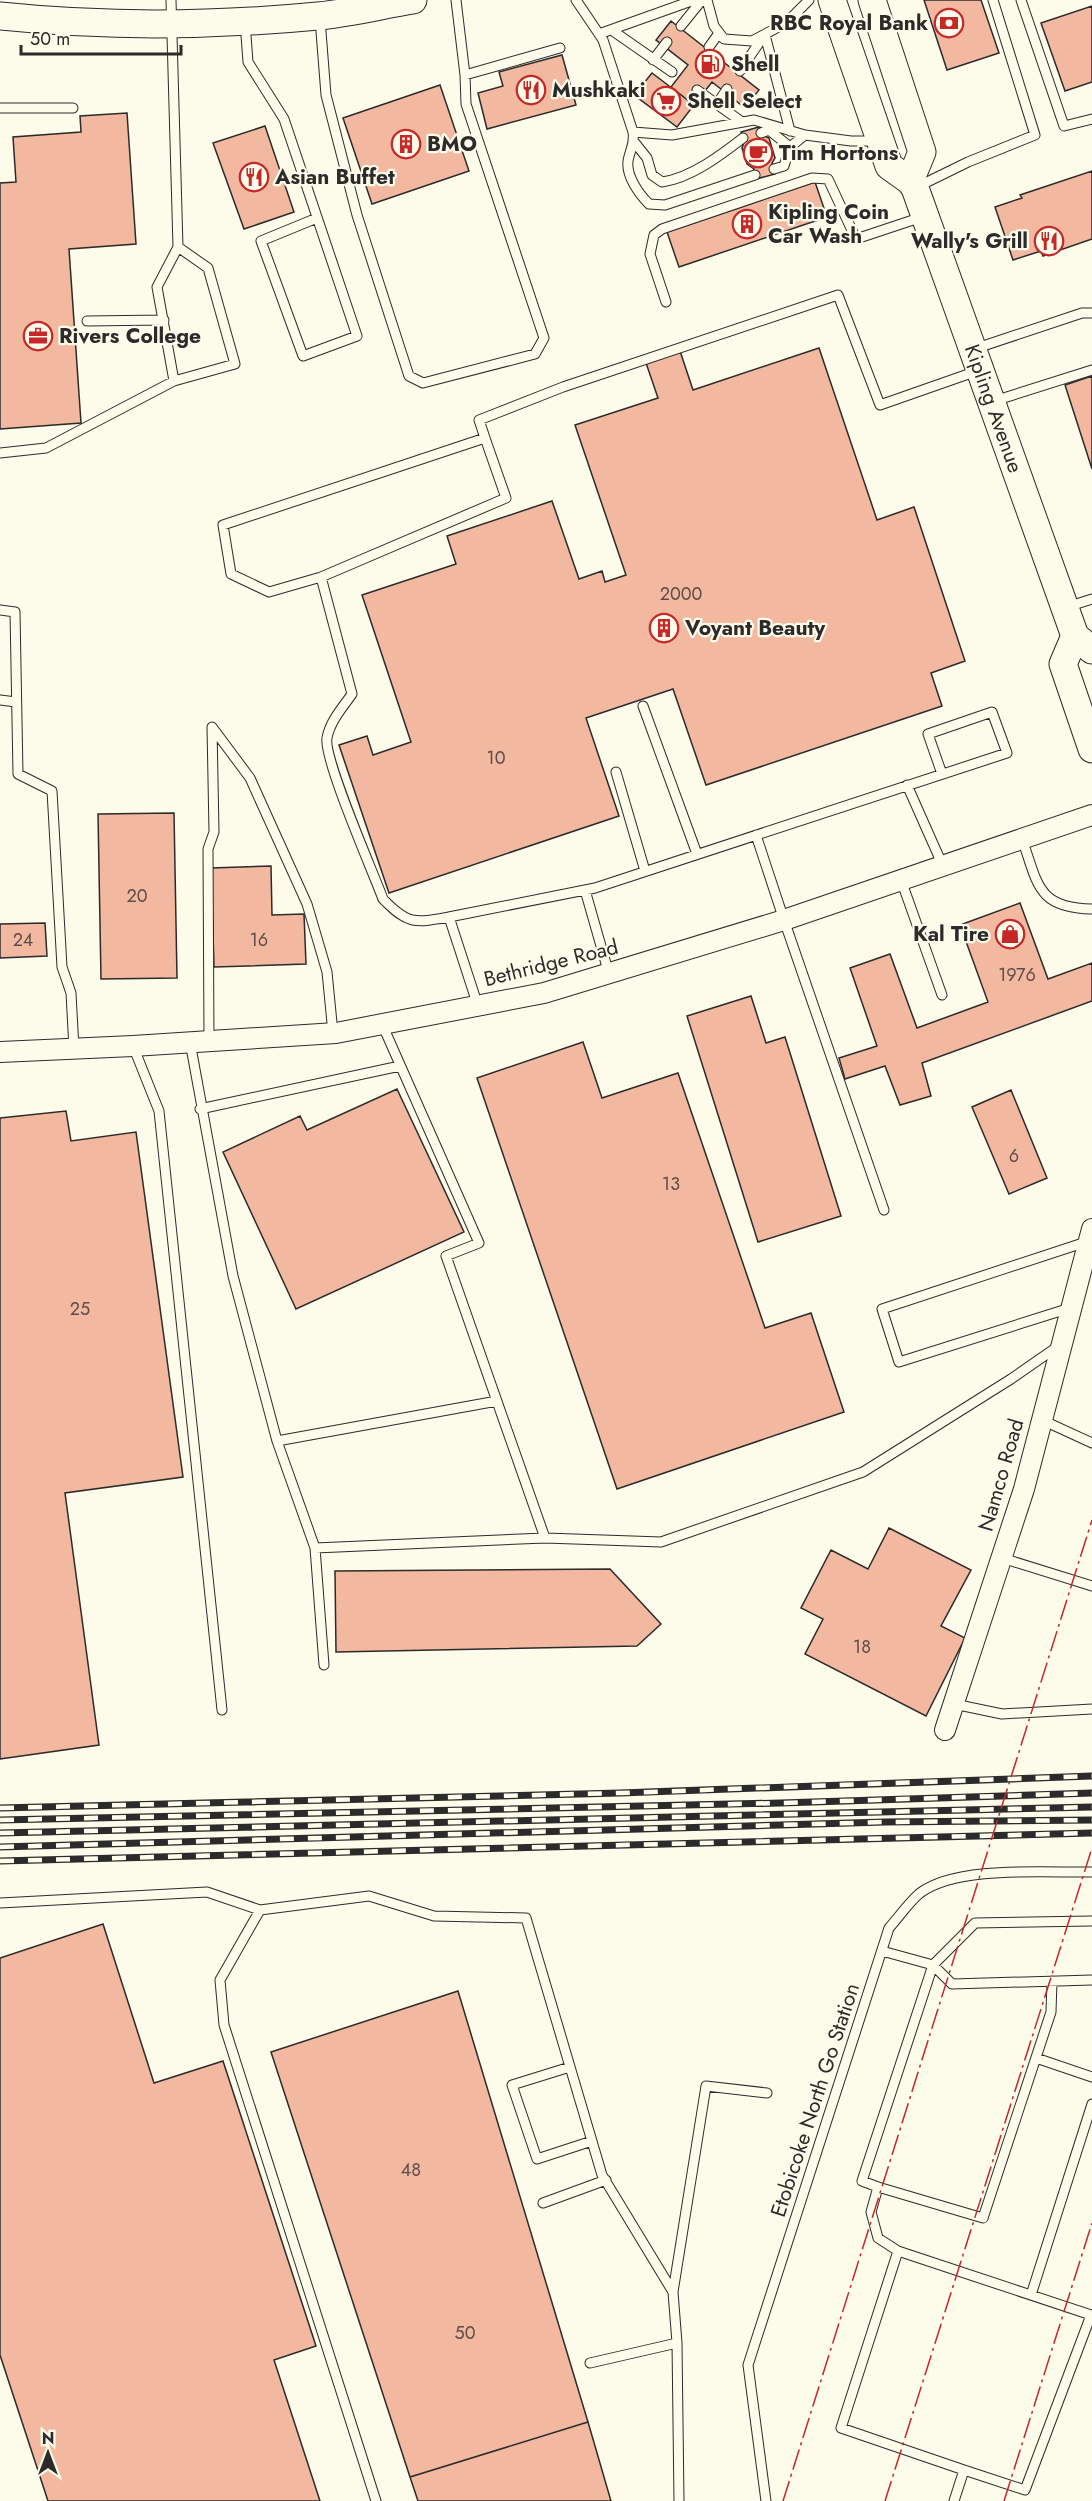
<svg xmlns="http://www.w3.org/2000/svg" width="1092" height="2501" font-family="Jost,sans-serif">
  <style>
    .building { fill: #f2b8a0; stroke: #2b2b2b; stroke-width: 1.5 }
    .lines { fill: none; stroke-linecap: round; stroke-linejoin: round }
    .service-casing { stroke: #2b2b2b; stroke-width: 11 }
    .minor-casing { stroke: #2b2b2b; stroke-width: 22 }
    .secondary-casing { stroke: #2b2b2b; stroke-width: 29 }
    .service { stroke: #fdfbea; stroke-width: 9 }
    .minor { stroke: #fdfbea; stroke-width: 20 }
    .secondary { stroke: #fdfbea; stroke-width: 27 }
    .rail-casing { stroke: #2b2b2b; stroke-width: 7 }
    .rail { stroke: #fdfbea; stroke-width: 4.5; stroke-dasharray: 14; stroke-linecap: butt }
    .power { stroke: #c62828; stroke-width: 1.5; stroke-dasharray: 21 4.5 3 4.5; stroke-linecap: butt }
    .labels { text-anchor: middle; dominant-baseline: central; stroke-width: 4.5; stroke-linejoin: round; paint-order: stroke }
    .number-label { font-size: 18px; fill: #5d4e48 }
    .poi-label { font-size: 21px; font-weight: bold; fill: #2b2b2b; stroke: #fdfbea; text-anchor: start }
    .street-label { font-size: 21px; fill: #2b2b2b; stroke: #fdfbea }
  </style>
  <rect width="100%" height="100%" fill="#fdfbea"/>
  <path class="building" d="M924 0H981L999 53 947 70Z
    M1092 6V82L1065 91 1041 23Z
    M671 21 759 90 745 108 712 82 694 105 671 87 688 65 656 40Z
    M562 55 576 105 487 129 478 93 503 86 499 72Z
    M652 73 694 105 677 127 634 95Z
    M440 85 469 171 372 204 343 118Z
    M127 113 136 244 69 249 81 423 0 429V183L16 182 13 137 81 132 80 116Z
    M265 126 294 212 244 229 213 143Z
    M759 127 762 135 769 138 775 158 772 163 775 174 756 179 754 169 747 164 742 148 744 142 741 132Z
    M1092 171V239L1043 256 1041 251 1013 260 995 207 1022 198 1020 195Z
    M815 182 827 217 679 267 667 232Z
    M679 348 693 390 819 348 877 520 914 507 965 661 931 673 942 706 706 785 673 689 586 718 619 816 389 893 339 745 367 736 373 755 411 742 362 595 456 564 447 536 552 501 579 579 602 571 605 582 626 575 575 425 658 398 645 360Z
    M1092 376V469L1065 385Z
    M174 813 177 978 101 979 98 814Z
    M271 866 272 915 304 914 306 964 214 967 211 868Z
    M1020 903 1048 979 1092 963V1001L922 1063 931 1096 900 1105 885 1066 845 1079 839 1058 877 1046 850 968 890 954 917 1028 988 1002 960 925Z
    M45 923 47 956 0 958V924Z
    M751 996 766 1043 785 1037 841 1216 758 1242 687 1016Z
    M583 1042 602 1098 678 1073 765 1328 811 1313 844 1412 617 1489 477 1078Z
    M397 1089 464 1232 296 1309 223 1152 300 1116 307 1130Z
    M1011 1090 1047 1178 1009 1194 972 1107Z
    M66 1111 71 1141 136 1132 183 1477 65 1493 99 1745 0 1759V1118Z
    M889 1528 971 1570 941 1626 965 1638 926 1716 805 1654 823 1619 801 1608 831 1550 868 1569Z
    M610 1569 661 1624 637 1646 336 1652 335 1571Z
    M103 1924 154 2083 223 2061 316 2346 274 2360 320 2501H48L0 2355V1958Z
    M458 1991 588 2422 410 2477 271 2052Z
    M588 2422 611 2501H418L410 2477Z"/>
  <g class="lines">
    <g class="service-casing">
      <path id="service" d="M576 0 603 40 633 132 672 135 754 120 805 135 851 141H877
        M707 0 714 26 724 39 752 41 786 23 809 0
        M1021 0 1064 126 1092 119
        M320 19 326 95 357 215 409 376 423 383 535 354 544 338 466 104 465 75 456 0
        M245 22 248 62 284 119 357 336 303 356 261 241 317 218
        M681 26 702 0
        M613 31 672 72
        M599 34 694 0
        M765 35 790 131
        M709 47 719 33
        M653 60 667 42
        M740 71 763 37
        M465 75 560 48
        M697 90 742 122
        M717 104 727 89
        M0 108H73
        M633 132C635 145 630 149 628 161 626 176 639 194 649 204L665 205 755 175
        M761 133 769 130 790 147
        M635 143 647 158 652 175 662 182C691 178 721 155 743 138
        M774 169 784 166 790 147 805 135
        M917 187 968 162 1035 135 993 0
        M666 302 650 254 654 235 662 229 812 178 828 179 856 239 922 217
        M87 321 164 320
        M974 349 1082 313H1092
        M174 381 157 287 178 247
        M994 401 1092 370
        M0 453 46 448 174 381 235 364 208 268 178 247 171 0
        M321 577 506 498 485 438
        M1067 607 1092 599
        M0 610 15 612 18 774 52 791 62 967 71 993 74 1049
        M0 700 16 702
        M643 706 697 854
        M616 772 645 871
        M907 785 943 866
        M756 835 784 920 884 1210
        M1022 839C1038 884 1037 908 1092 909
        M901 880 942 995
        M585 890 609 974
        M449 917C415 923 408 925 383 899 373 872 323 758 327 738 330 721 343 707 352 694L321 577 269 592 231 574 223 525 485 438 479 420 563 387 838 295 880 405 977 371
        M478 1006 449 917 595 888 1007 753 992 712 928 734 942 774
        M209 1041 208 849 214 832 212 727 250 778 307 904 327 972 333 1033
        M190 1042 233 1276 277 1441 315 1548 545 1538 446 1256 479 1243 382 1024
        M133 1046 159 1111 222 1710
        M200 1109 400 1066
        M1070 1308 899 1362 882 1309 1089 1241
        M1042 1420 1092 1443
        M277 1441 497 1401
        M545 1538 661 1542 863 1472 1011 1379 1060 1345
        M315 1548 324 1665
        M1002 1558 1092 1586
        M954 1704 1002 1714 1092 1709
        M0 1903 207 1892 260 1910
        M882 1951 933 1965 952 1984 1092 1980
        M1036 2058 1092 2077
        M570 2067 512 2085 537 2159 592 2141
        M878 2187 983 2218 1051 2012 1052 1981
        M543 2203 606 2180
        M898 2251 1091 2315 1025 2490 964 2470
        M673 2292 706 2086 767 2093
        M1031 2295 1092 2104
        M590 2363 677 2343
        M376 2501 224 2025 220 1980 260 1910 369 1896 434 1916 526 1918 602 2175 673 2292 677 2343 679 2501
        M766 2501 748 2365 889 1928C899 1917 909 1902 920 1893 957 1865 1046 1873 1092 1872
        M954 2501 964 2470 841 2428 898 2251 878 2238 871 2212 878 2187 862 2181 933 1965 975 1923 1092 1921"/>
    </g>
    <g class="minor-casing">
      <path id="minor" d="M0 1052 133 1046 336 1033 544 993 784 920 1092 815
        M945 1730 1024 1489 1092 1229"/>
    </g>
    <g class="secondary-casing">
      <g id="secondary">
        <path id="s1" d="M832 0 889 166 910 181 915 188 1075 636 1092 650"/>
        <path d="M872 0 922 152 910 181"/>
        <path d="M0 16C106 27 213 26 318 16 350 13 382 5 413 0"/>
        <path d="M1075 636 1063 664 1092 749"/>
      </g>
    </g>
    <use href="#service" class="service"/>
    <use href="#minor" class="minor"/>
    <use href="#secondary" class="secondary"/>
    <g class="rail-casing">
      <path id="rail" d="M0 1808 620 1793 1092 1776
        M0 1820 781 1803 1092 1793
        M0 1833 1092 1807
        M0 1847 885 1822 1092 1820
        M0 1861 1092 1833"/>
    </g>
    <use href="#rail" class="rail"/>
    <path class="power" d="M783 2501 1092 1520
      M885 2501 1092 1848
      M1004 2501 1092 2223"/>
  </g>
  <defs>
    <g id="bank-ring" transform="scale(1.5)"><circle r="9.5" fill="#fdfbea" stroke="#c62828" stroke-width="1.5"/><path d="M-6-4H6V4H-6ZM0-2.3a2.3 2.3 0 1 0 0 4.6a2.3 2.3 0 1 0 0-4.6Z" fill="#c62828"/></g>
    <g id="fuel-ring" transform="scale(1.5)"><circle r="9.5" fill="#fdfbea" stroke="#c62828" stroke-width="1.5"/><path d="M-5.5-6h7V0h2V4h1.3V-2.5L3-4.5l.8-.8L6-3V5H2.5V1h-1V6h-7ZM-4.2-4.7v3.2H.2V-4.7Z" fill="#c62828"/></g>
    <g id="restaurant-ring" transform="scale(1.5)"><circle r="9.5" fill="#fdfbea" stroke="#c62828" stroke-width="1.5"/><path d="M-5-6h1v4h1v-4h1v4h1v-4h1v5L-1.5 .5V6h-2V.5L-5-1ZM5-6V6H3V1.5H1.5Q1.5-4 5-6Z" fill="#c62828"/></g>
    <g id="supermarket-ring" transform="scale(1.5)"><circle r="9.5" fill="#fdfbea" stroke="#c62828" stroke-width="1.5"/><path d="M-6-5.5h2.5l.6 2H6L4.5 2H-2.5L-4.4-4H-6ZM-1.5 3.2a1.3 1.3 0 1 0 .1 0ZM3 3.2a1.3 1.3 0 1 0 .1 0Z" fill="#c62828"/></g>
    <g id="building-ring" transform="scale(1.5)"><circle r="9.5" fill="#fdfbea" stroke="#c62828" stroke-width="1.5"/><path d="M-4-6H4V6H1V3H-1V6H-4ZM-2.5-4.3h1.7v1.8h-1.7ZM.8-4.3h1.7v1.8H.8ZM-2.5-1h1.7V.8h-1.7ZM.8-1h1.7V.8H.8Z" fill="#c62828"/></g>
    <g id="cafe-ring" transform="scale(1.5)"><circle r="9.5" fill="#fdfbea" stroke="#c62828" stroke-width="1.5"/><path d="M-5.5-4.5H6V0H3Q3 3.5 0 3.5H-2.5Q-5.5 3.5-5.5 0ZM3-3.2v2h1.7v-2ZM-6 4.5H4V6H-6Z" fill="#c62828"/></g>
    <g id="office-ring" transform="scale(1.5)"><circle r="9.5" fill="#fdfbea" stroke="#c62828" stroke-width="1.5"/><path d="M-6-3h4V-5.5h4V-3h4V5H-6ZM-1-4.5V-3h2v-1.5ZM-6 0V1H6V0Z" fill="#c62828"/></g>
    <g id="shop-ring" transform="scale(1.5)"><circle r="9.5" fill="#fdfbea" stroke="#c62828" stroke-width="1.5"/><path d="M-5-2.5h2.3a2.7 3.5 0 0 1 5.4 0H5L5.5 6h-11ZM-1.5-2.5h3a1.5 2.3 0 0 0-3 0Z" fill="#c62828"/></g>
  </defs>
  <g fill-rule="evenodd">
    <use href="#bank-ring" x="949" y="23"/>
    <use href="#fuel-ring" x="710" y="64"/>
    <use href="#restaurant-ring" x="531" y="90"/>
    <use href="#supermarket-ring" x="666" y="101"/>
    <use href="#building-ring" x="406" y="144"/>
    <use href="#cafe-ring" x="758" y="153"/>
    <use href="#restaurant-ring" x="254" y="177"/>
    <use href="#building-ring" x="747" y="224"/>
    <use href="#restaurant-ring" x="1049" y="241"/>
    <use href="#office-ring" x="38" y="336"/>
    <use href="#building-ring" x="664" y="628"/>
    <use href="#shop-ring" x="1010" y="934"/>
  </g>
  <g class="labels">
    <g class="number-label">
      <text x="681" y="594">2000</text>
      <text x="496" y="758">10</text>
      <text x="137" y="896">20</text>
      <text x="23" y="940">24</text>
      <text x="259" y="940">16</text>
      <text x="1017" y="975">1976</text>
      <text x="1014" y="1156">6</text>
      <text x="671" y="1184">13</text>
      <text x="80" y="1309">25</text>
      <text x="862" y="1647">18</text>
      <text x="411" y="2170">48</text>
      <text x="465" y="2333">50</text>
    </g>
    <g class="poi-label">
      <text x="928" y="23" text-anchor="end">RBC Royal Bank</text>
      <text x="731" y="64">Shell</text>
      <text x="552" y="90">Mushkaki</text>
      <text x="687" y="101">Shell Select</text>
      <text x="427" y="144">BMO</text>
      <text x="779" y="153">Tim Hortons</text>
      <text x="275" y="177">Asian Buffet</text>
      <text x="768" y="212">Kipling Coin<tspan x="768" dy="24">Car Wash</tspan></text>
      <text x="1028" y="241" text-anchor="end">Wally's Grill</text>
      <text x="59" y="336">Rivers College</text>
      <text x="685" y="628">Voyant Beauty</text>
      <text x="989" y="934" text-anchor="end">Kal Tire</text>
    </g>
    <g class="street-label">
      <text stroke="none"><textPath href="#s1" startOffset="444">Kipling Avenue</textPath></text>
      <text transform="translate(551 963) rotate(-14)">Bethridge Road</text>
      <text transform="translate(1001 1475) rotate(-74)">Namco Road</text>
      <text transform="translate(815 2100) rotate(-72)">Etobicoke North Go Station</text>
    </g>
  </g>
  <g transform="translate(48 2453)" stroke="#fdfbea" stroke-width="4.5" paint-order="stroke">
  <path d="M0-4.5L10 22L0 15L-10 22Z" fill="#2b2b2b"/>
  <text y="-9" font-size="16" font-weight="bold" text-anchor="middle" fill="#2b2b2b">N</text>
  </g>
  <path d="M21 45v9h160v-9" fill="none" stroke="#2b2b2b" stroke-width="3"/>
  <text x="30" y="45" font-size="18" fill="#2b2b2b" stroke="#fdfbea" stroke-width="4.5" paint-order="stroke">50 m</text>
</svg>
